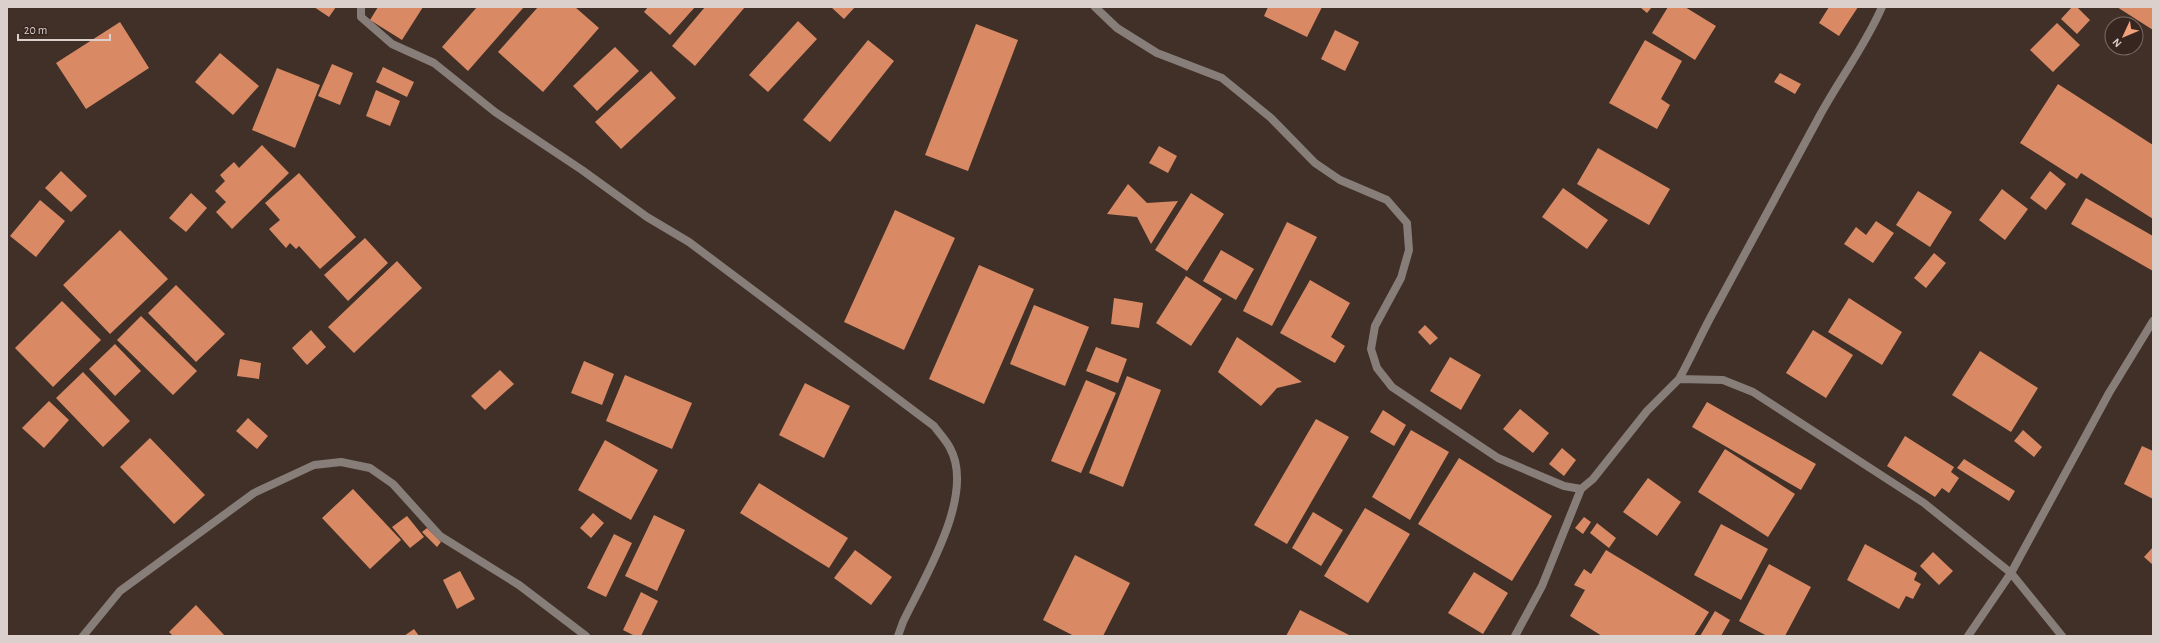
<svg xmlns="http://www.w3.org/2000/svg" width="2160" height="643" font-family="'Alegreya Sans',sans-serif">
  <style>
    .building { fill: #d98a64 }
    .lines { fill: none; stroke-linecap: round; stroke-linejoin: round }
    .street { stroke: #877e7a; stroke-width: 8 }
  </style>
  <rect width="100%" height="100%" fill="#403028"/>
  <path class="building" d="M314 7H336L329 17Z
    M378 7H423L402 40 370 20Z
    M477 7H524L468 71 442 47Z
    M538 7H575L599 28 543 92 498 52Z
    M648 7H695L670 35 644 12Z
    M705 7H745L695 66 672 46Z
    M831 7H855L844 19Z
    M1268 7H1322L1307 37 1264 16Z
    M1640 7H1652L1647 13Z
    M1668 7H1685L1716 26 1695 60 1652 33Z
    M1829 7H1858L1839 36 1819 23Z
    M2072 7H2077L2090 20 2077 34 2061 19Z
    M2117 7H2153V30Z
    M798 21 817 39 768 92 749 75Z
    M120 22 149 68 86 109 56 63Z
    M2057 23 2080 45 2053 72 2030 50Z
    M976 24 1018 40 968 171 925 155Z
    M1335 30 1359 42 1345 71 1321 59Z
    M868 40 894 61 830 142 803 120Z
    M1645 40 1682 61 1661 99 1670 105 1657 129 1609 103Z
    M615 47 639 71 597 111 573 86Z
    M220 53 259 86 233 115 195 82Z
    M332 64 353 73 340 105 318 96Z
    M383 67 414 82 407 97 376 82Z
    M277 68 320 85 295 148 252 130Z
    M651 71 676 98 621 149 595 122Z
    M1780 73 1801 84 1795 94 1774 82Z
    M2058 84 2153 145V219L2081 173 2077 179 2020 143Z
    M376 90 400 101 390 126 366 116Z
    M262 145 289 173 232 229 216 212 226 202 215 191 225 181 220 175 234 162 239 168Z
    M1159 146 1177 156 1168 173 1149 163Z
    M1598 148 1670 189 1649 225 1577 184Z
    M61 171 87 196 71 212 45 188Z
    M2050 171 2066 184 2046 210 2030 198Z
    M299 173 356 237 320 269 299 246 296 249 290 243 286 248 269 229 280 220 265 203Z
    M1128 184 1147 203 1178 201 1151 244 1137 217 1107 214Z
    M1563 188 1608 220 1587 249 1542 217Z
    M2002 189 2028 209 2005 240 1979 220Z
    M1918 191 1952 212 1930 247 1896 225Z
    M191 193 207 208 186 232 169 218Z
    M1191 193 1224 214 1187 271 1155 250Z
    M2086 198 2153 236V271L2071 224Z
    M40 200 65 221 36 257 10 236Z
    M895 210 955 238 904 350 844 322Z
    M1876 221 1894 233 1873 263 1844 244 1856 227 1866 235Z
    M1287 222 1317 237 1272 326 1243 311Z
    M120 230 168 279 110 334 63 285Z
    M365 238 388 263 348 301 324 275Z
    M1221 250 1254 269 1236 300 1203 281Z
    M1934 253 1946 263 1926 288 1914 278Z
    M397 261 422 288 354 353 328 327Z
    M979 265 1034 289 984 404 929 379Z
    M1186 276 1222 299 1191 346 1156 323Z
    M1310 280 1350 303 1331 337 1345 346 1335 363 1280 333Z
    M176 285 225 334 196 362 148 313Z
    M1114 298 1143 303 1139 328 1111 324Z
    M1849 298 1902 332 1882 365 1828 332Z
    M62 301 101 340 53 387 15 348Z
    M1034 305 1089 327 1065 386 1010 364Z
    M141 316 197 371 173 395 117 340Z
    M1425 325 1438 338 1430 345 1418 332Z
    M311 330 326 347 307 365 292 348Z
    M1813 330 1853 355 1826 398 1786 373Z
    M1237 337 1302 382 1277 388 1261 406 1218 372Z
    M115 344 141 371 115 396 89 369Z
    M1096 347 1127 359 1118 383 1086 371Z
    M1980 351 2038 388 2011 432 1952 395Z
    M1450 357 1481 375 1461 410 1430 391Z
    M240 359 261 363 259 379 237 376Z
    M584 361 614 374 602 405 571 393Z
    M500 370 514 384 485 410 471 396Z
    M83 372 130 421 103 447 56 398Z
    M625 375 692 403 672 449 606 421Z
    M1127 376 1161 390 1123 487 1089 473Z
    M1086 380 1116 393 1081 473 1051 461Z
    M805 383 850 406 824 458 779 435Z
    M49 401 69 420 44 448 22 428Z
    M1707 402 1816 464 1801 490 1692 427Z
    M1520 409 1549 433 1533 453 1503 429Z
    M1383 410 1406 425 1394 446 1370 432Z
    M248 418 268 436 257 449 236 431Z
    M1316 419 1349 437 1287 544 1254 525Z
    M1411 430 1449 452 1410 520 1372 497Z
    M2023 430 2042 447 2034 457 2014 441Z
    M1905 436 1954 467 1951 472 1959 478 1949 493 1942 488 1935 497 1887 466Z
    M150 438 205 495 174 524 120 467Z
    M605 440 658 470 631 520 578 490Z
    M2142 446 2153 451V499L2124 484Z
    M1562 448 1576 460 1564 476 1549 464Z
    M1725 449 1795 494 1768 537 1698 492Z
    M1459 458 1552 516 1512 581 1418 524Z
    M1964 459 2015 491 2009 501 1957 468Z
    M1648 478 1681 502 1657 536 1623 512Z
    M759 483 848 538 829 568 740 513Z
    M353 489 401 540 370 569 322 518Z
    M1365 508 1410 534 1368 603 1324 576Z
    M1313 512 1343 530 1321 566 1292 548Z
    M593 513 604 523 591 538 580 528Z
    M654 515 685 530 657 591 625 576Z
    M407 516 424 537 410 548 392 527Z
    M1584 517 1591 522 1583 534 1575 528Z
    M1597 523 1616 538 1609 548 1590 533Z
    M1721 524 1768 549 1741 600 1694 575Z
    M427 528 441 542 437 547 422 532Z
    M614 534 632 543 606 597 587 588Z
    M1865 544 1917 573 1914 580 1921 584 1913 599 1906 596 1899 609 1847 580Z
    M2153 547V565L2144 557Z
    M855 550 892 577 871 605 834 578Z
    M1606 550 1709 612 1694 636H1602L1570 616 1585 590 1574 585 1584 569 1591 574Z
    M1933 552 1953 571 1939 585 1920 566Z
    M1075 555 1130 583 1103 636H1074L1043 620Z
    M1769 564 1811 587 1785 636H1767L1739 621Z
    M460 571 475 599 457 609 443 580Z
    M1474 572 1508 593 1483 634 1448 613Z
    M641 592 658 601 641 636H635L623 630Z
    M196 605 225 636H173L169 632Z
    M1300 610 1351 636H1286Z
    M1715 611 1730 620 1721 636H1700Z
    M414 629 419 636H404Z"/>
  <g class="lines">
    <path class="street" d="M361 7V17L392 44 434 63 495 112 582 170 647 217 689 242 934 426C939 433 946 440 950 448 976 495 924 578 903 622L898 636
      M1095 7 1117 28 1157 53 1222 78 1271 118 1315 163 1340 180 1387 200 1407 223 1409 250 1401 278 1375 326 1371 349 1377 368 1392 387 1498 458 1564 486 1581 489 1593 479 1647 411 1679 379 1723 380 1753 392 1924 503 2011 573 2062 636
      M1679 379C1692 356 1702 332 1715 309 1750 245 1784 181 1819 117 1839 80 1865 46 1882 7
      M83 636 120 591 254 493 314 465 341 462 370 468 393 484 440 536 519 585 586 636
      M1515 636 1542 586 1581 489
      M1968 636 2011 573 2109 393 2153 321"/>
  </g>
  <rect width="2160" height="643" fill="none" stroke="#dbd0cb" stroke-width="16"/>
  <g transform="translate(2124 36) rotate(226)"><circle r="19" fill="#36261f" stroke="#786a64"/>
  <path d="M0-3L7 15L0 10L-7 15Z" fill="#f1a17c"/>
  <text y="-6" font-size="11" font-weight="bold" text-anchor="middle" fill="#dbd0cb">N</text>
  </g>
  <path d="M18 34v6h92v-6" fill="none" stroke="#dbd0cb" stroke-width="2"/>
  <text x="24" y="34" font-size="12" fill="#dbd0cb" stroke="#36261f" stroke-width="3" paint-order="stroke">20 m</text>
</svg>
